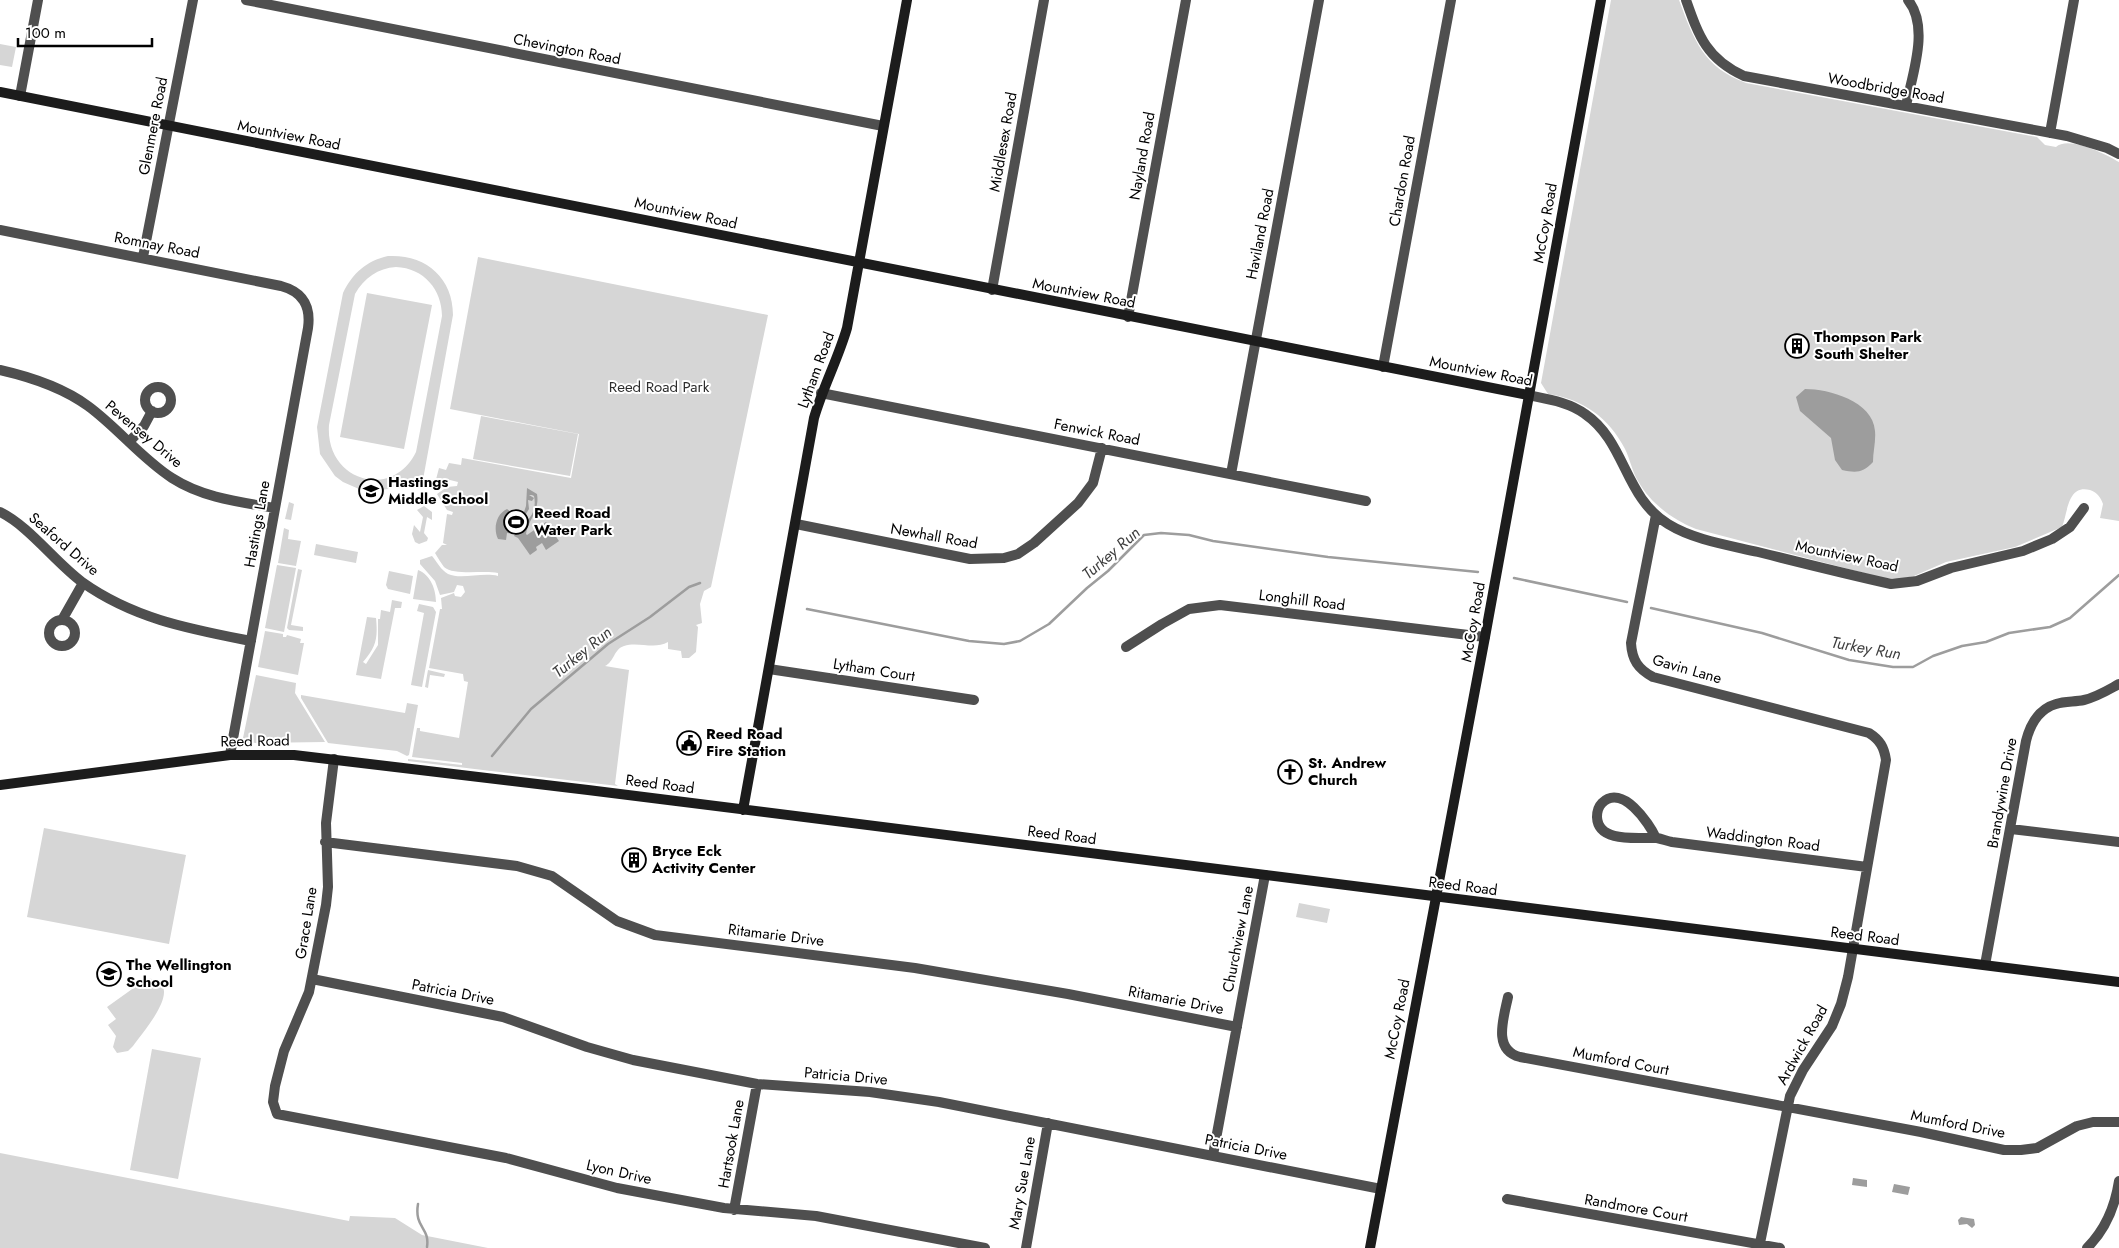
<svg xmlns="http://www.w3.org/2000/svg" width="2119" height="1248" font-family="Jost,sans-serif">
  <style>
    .green { fill: #d6d6d6; fill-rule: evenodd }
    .water { fill: #9d9d9d; fill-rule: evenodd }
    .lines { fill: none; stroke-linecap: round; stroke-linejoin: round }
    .stream { stroke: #9d9d9d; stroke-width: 2.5 }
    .street { stroke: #4f4f4f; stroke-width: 10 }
    .secondary { stroke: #1c1c1c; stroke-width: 10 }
    .labels { text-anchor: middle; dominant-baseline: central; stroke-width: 4; stroke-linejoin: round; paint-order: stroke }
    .street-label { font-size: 15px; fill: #000; stroke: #fff }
    .poi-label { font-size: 15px; font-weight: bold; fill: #000; stroke: #fff; text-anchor: start }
    .park-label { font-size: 15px; fill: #2d2d2d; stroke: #fff }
    .water-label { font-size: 16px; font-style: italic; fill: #3e3e3e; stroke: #fff }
  </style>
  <rect width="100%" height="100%" fill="#fff"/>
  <path class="green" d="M1611 0H1679C1694 40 1703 67 1746 83L2037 137 2045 145 2056 147C2068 135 2106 154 2119 162V521L2100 518 2103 504C2101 498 2097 492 2090 490 2067 484 2068 513 2062 527L2015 547 1946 562 1914 576 1900 579 1883 578 1696 529C1673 520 1650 503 1638 481 1632 471 1630 459 1625 449 1609 418 1583 399 1548 394L1541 383Z
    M0 44 16 47 12 67 0 65Z
    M388 256C425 254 453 277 453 315L422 485 404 482 389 489 369 491 359 489 343 482 335 476 320 454 317 427 343 293C353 273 366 261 388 256ZM396 267C424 268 442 290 442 316L416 452C392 501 325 481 329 425L355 294C364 278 378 268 396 267Z
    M478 257 768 315 711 587 704 591 700 604 702 623 696 625 698 627 696 652 689 658H682L681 651 668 649V642C654 650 638 641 624 646 614 649 614 662 605 666L629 670 615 784 618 786 408 761V759L462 765V763L412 757 417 728H420V731L459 738 468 682 464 681 463 674 429 668 440 609H442L441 598 454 593 455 596 461 597 465 592 463 586 457 585 454 592 440 595 435 581 420 564V560L432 556C437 562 441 570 448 574 461 580 482 572 498 576V573C484 570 454 576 444 567 441 563 438 558 435 553L442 545H447L443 543 447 514 452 515 453 512 447 510 437 494 447 487 457 486 458 482 450 480 434 487 439 468 446 470 449 463 461 465 462 458 571 478 579 434 450 409Z
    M367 293 432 305 404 449 340 437Z
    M481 416 578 434 570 476 473 459Z
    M289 502 294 504 291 520 285 519Z
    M424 506 432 512V520L427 517 424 533 428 538 427 541 419 544 415 542 412 534 414 525 420 532 423 517 417 510Z
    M284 528 289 530 288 539 301 541 296 566 278 563Z
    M316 544 358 552 356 563 314 555Z
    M277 565 296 568 284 632 265 628Z
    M298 569 302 570 291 625 303 627V631L289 630 287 628Z
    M418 570C431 575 436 590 436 602L413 599Z
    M389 571 413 576 410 594 388 589 386 585Z
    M392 600 402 602 401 608H395L381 679 356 675 367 617 376 618C378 639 376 647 363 662L366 664 378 645V619H380L381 610 390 612Z
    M419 604 433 607 436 612 422 687 411 685 424 613 417 611Z
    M265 631 283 634V637H286L287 635 301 639 300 643H304L298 675 258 667Z
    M428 670 445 674 444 677 430 675 428 688 425 687Z
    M256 675 296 683 295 693 325 742 246 743 243 738Z
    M301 695 405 713 407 703 418 705 409 755 407 756 397 751 328 743 301 698Z
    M44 828 186 855 169 944 27 917Z
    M1299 903 1330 909 1327 923 1296 917Z
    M144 978C189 980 146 1028 133 1046L128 1051 117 1053 113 1047 116 1036 108 1025 116 1019 107 1007 142 982Z
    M152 1049 201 1058 178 1179 130 1170Z
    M0 1153 349 1221 350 1216 395 1218 422 1235 488 1248H0Z"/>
  <path class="water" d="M1805 389C1829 389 1873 401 1875 431 1876 441 1873 452 1873 462 1863 473 1856 473 1842 470L1835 460 1831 438 1800 411 1796 397Z
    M527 488 537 494C540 511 528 520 526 534L527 535 546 522 559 541 546 550 542 543 536 547 537 550 530 555 518 538 514 536 515 534 507 533 506 540 498 539C493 529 496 514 507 509L515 515 524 512 526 506ZM529 495H532L534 496C536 505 534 515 527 520L524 517 529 509 528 500 532 501 534 498Z
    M1853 1178 1867 1180V1187L1852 1185Z
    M1894 1184 1910 1187 1908 1195 1892 1192Z
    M1961 1217 1974 1219 1975 1225 1972 1228 1967 1224 1959 1225 1958 1220Z"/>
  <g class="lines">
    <path class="stream" d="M1514 578 1627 602
      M1651 608 1762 633 1849 660 1893 667H1913L1933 656 1962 646 1986 642 2009 633 2050 627 2070 618 2119 575
      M807 609 969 641 1004 644 1020 641 1049 624 1087 588 1108 571 1144 535 1161 533 1189 535 1213 541 1328 557 1478 572
      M492 756 531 709 608 644 650 617 689 587 700 583
      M418 1204C414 1228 430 1227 427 1247"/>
    <path class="street" d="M246 0 883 126
      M1686 0C1699 37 1707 59 1744 76L2067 136 2107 148 2119 154
      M20 96 38 0
      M1906 106C1912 75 1930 27 1908 0
      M2050 133 2074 0
      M0 230 281 286C303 292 311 306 308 328L230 755
      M143 257 193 0
      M992 290 1044 0
      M1128 317 1186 0
      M1383 367 1451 0
      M0 370C31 377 62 387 88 406 118 428 141 458 172 478 203 498 240 502 275 508
      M145 400a13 13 0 1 1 26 0a13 13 0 1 1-26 0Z
      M821 393 1366 501
      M1528 395C1547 399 1569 402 1585 414 1626 442 1624 497 1668 524 1694 540 1728 545 1758 552 1802 563 1846 574 1891 584L1917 581 1951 568 2023 551 2052 539 2070 527 2084 508
      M129 442 144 426 152 411
      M1231 474 1319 0
      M0 512C29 526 55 562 82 582 134 619 190 629 251 641
      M1656 515 1631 643C1632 660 1638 669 1653 677L1869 733C1880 740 1884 747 1886 760L1848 977 1841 1004 1832 1026 1803 1070 1790 1096 1759 1248
      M796 524 970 559 1004 558 1018 554 1034 543 1078 503 1093 483 1102 448
      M62 620 83 583
      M49 633a13 13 0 1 1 26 0a13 13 0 1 1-26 0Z
      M1126 647 1162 624 1189 609 1220 605 1485 637
      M769 669 974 700
      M334 759 326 823 328 887 326 905 309 992 284 1051 275 1086 273 1102 277 1114 506 1158 617 1188 724 1208 816 1216 985 1248
      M2011 829 2119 842
      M1656 838C1649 823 1622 783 1602 803 1599 806 1597 812 1597 817 1598 844 1640 837 1657 838 1662 839 1667 841 1672 842L1867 867
      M325 842 517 866 552 876 617 921 655 935 915 968 1068 994 1237 1027
      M1985 965 2026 741C2030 725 2039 709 2056 704 2065 701 2075 702 2084 700 2097 697 2108 690 2119 684
      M312 979 503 1017 587 1047 633 1060 757 1084 870 1092 939 1102 1381 1189
      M1508 997C1504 1017 1492 1050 1520 1057L1921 1132 2004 1150H2021L2037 1148 2077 1126 2093 1122H2119
      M1213 1155 1265 875
      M1507 1199 1780 1248
      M734 1210 757 1084
      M1026 1248 1048 1123
      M2087 1248C2106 1229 2115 1207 2119 1181"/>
    <path class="secondary" d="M0 92 1528 395
      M0 785 230 755H294L588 790 2119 982
      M743 810 814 418C823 387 838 359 847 328L907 0
      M1370 1248 1485 637 1601 0"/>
  </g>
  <defs>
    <g id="building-ring" transform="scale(1.25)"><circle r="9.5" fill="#fff" stroke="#000" stroke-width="1.5"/><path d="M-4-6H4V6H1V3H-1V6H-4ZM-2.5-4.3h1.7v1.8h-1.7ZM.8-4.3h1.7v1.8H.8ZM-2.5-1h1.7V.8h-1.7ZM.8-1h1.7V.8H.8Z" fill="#000"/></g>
    <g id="school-ring" transform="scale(1.25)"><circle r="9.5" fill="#fff" stroke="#000" stroke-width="1.5"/><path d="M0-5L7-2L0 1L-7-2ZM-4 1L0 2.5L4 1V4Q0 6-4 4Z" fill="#000"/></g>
    <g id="stadium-ring" transform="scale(1.25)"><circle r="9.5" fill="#fff" stroke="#000" stroke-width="1.5"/><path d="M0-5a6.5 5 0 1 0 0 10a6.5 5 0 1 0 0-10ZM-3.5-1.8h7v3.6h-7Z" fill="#000"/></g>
    <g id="civic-ring" transform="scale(1.25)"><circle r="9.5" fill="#fff" stroke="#000" stroke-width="1.5"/><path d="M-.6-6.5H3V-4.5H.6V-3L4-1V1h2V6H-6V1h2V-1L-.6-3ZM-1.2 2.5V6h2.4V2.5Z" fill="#000"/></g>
    <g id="church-ring" transform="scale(1.25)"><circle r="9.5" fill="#fff" stroke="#000" stroke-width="1.5"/><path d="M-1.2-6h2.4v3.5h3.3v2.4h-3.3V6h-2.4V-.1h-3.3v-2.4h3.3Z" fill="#000"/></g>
  </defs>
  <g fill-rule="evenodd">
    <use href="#building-ring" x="1797" y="346"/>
    <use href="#school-ring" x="371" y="491"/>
    <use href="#stadium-ring" x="516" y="522"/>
    <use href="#civic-ring" x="689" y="743"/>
    <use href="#church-ring" x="1290" y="772"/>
    <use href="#building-ring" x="634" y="860"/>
    <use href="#school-ring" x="109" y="974"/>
  </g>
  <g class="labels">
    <g class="street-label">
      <text transform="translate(567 49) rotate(11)">Chevington Road</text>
      <text transform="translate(1886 88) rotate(10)">Woodbridge Road</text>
      <text transform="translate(153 126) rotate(-79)">Glenmere Road</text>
      <text transform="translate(289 135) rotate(11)">Mountview Road</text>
      <text transform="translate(1003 142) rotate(-80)">Middlesex Road</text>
      <text transform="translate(1142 156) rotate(-80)">Nayland Road</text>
      <text transform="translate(1402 181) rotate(-80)">Chardon Road</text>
      <text transform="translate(686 213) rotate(12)">Mountview Road</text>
      <text transform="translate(1545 223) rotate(-80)">McCoy Road</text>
      <text transform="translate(1260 234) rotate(-79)">Haviland Road</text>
      <text transform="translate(157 245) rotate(11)">Romnay Road</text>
      <text transform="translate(1084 293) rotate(11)">Mountview Road</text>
      <text transform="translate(816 370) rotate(-70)">Lytham Road</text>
      <text transform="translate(1481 371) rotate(11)">Mountview Road</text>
      <text transform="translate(1097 432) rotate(11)">Fenwick Road</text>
      <text transform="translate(144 434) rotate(40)">Pevensey Drive</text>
      <text transform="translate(257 524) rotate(-80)">Hastings Lane</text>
      <text transform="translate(934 536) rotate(10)">Newhall Road</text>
      <text transform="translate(64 544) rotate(41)">Seaford Drive</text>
      <text transform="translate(1847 556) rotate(12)">Mountview Road</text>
      <text transform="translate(1302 600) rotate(7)">Longhill Road</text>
      <text transform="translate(1473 622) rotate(-80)">McCoy Road</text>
      <text transform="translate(1687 669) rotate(16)">Gavin Lane</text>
      <text transform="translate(874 670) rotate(9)">Lytham Court</text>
      <text transform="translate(255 741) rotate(-1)">Reed Road</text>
      <text transform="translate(660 784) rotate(7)">Reed Road</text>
      <text transform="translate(2002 793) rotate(-80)">Brandywine Drive</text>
      <text transform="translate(1062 835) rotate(7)">Reed Road</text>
      <text transform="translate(1763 839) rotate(7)">Waddington Road</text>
      <text transform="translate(1463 886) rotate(7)">Reed Road</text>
      <text transform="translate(306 923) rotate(-81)">Grace Lane</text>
      <text transform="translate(776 935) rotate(7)">Ritamarie Drive</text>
      <text transform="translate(1865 936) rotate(7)">Reed Road</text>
      <text transform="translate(1238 939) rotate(-79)">Churchview Lane</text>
      <text transform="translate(453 992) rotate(11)">Patricia Drive</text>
      <text transform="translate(1176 1000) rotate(11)">Ritamarie Drive</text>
      <text transform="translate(1397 1019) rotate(-79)">McCoy Road</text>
      <text transform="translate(1802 1045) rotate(-61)">Ardwick Road</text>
      <text transform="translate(1621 1061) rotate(11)">Mumford Court</text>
      <text transform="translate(846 1076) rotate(5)">Patricia Drive</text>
      <text transform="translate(1958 1124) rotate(11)">Mumford Drive</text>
      <text transform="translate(731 1144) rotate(-80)">Hartsook Lane</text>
      <text transform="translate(1246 1147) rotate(11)">Patricia Drive</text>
      <text transform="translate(619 1172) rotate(13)">Lyon Drive</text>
      <text transform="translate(1022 1183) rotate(-80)">Mary Sue Lane</text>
      <text transform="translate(1636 1208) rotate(10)">Randmore Court</text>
    </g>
    <g class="poi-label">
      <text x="1814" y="337">Thompson Park<tspan x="1814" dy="17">South Shelter</tspan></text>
      <text x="388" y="482">Hastings<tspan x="388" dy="17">Middle School</tspan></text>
      <text x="534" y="513">Reed Road<tspan x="534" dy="17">Water Park</tspan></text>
      <text x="706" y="734">Reed Road<tspan x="706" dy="17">Fire Station</tspan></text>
      <text x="1308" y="763">St. Andrew<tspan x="1308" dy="17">Church</tspan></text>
      <text x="652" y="851">Bryce Eck<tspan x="652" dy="17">Activity Center</tspan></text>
      <text x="126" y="965">The Wellington<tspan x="126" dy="17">School</tspan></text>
    </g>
    <g class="park-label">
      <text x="659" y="387">Reed Road Park</text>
    </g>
    <g class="water-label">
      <text transform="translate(1111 553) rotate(-41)">Turkey Run</text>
      <text transform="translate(1866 648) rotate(10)">Turkey Run</text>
      <text transform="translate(582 652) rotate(-39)">Turkey Run</text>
    </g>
  </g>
  <path d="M18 38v8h134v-8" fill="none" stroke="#000000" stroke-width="2.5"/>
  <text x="25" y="38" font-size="15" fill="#000000" stroke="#ffffff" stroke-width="4" paint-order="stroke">100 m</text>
</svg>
